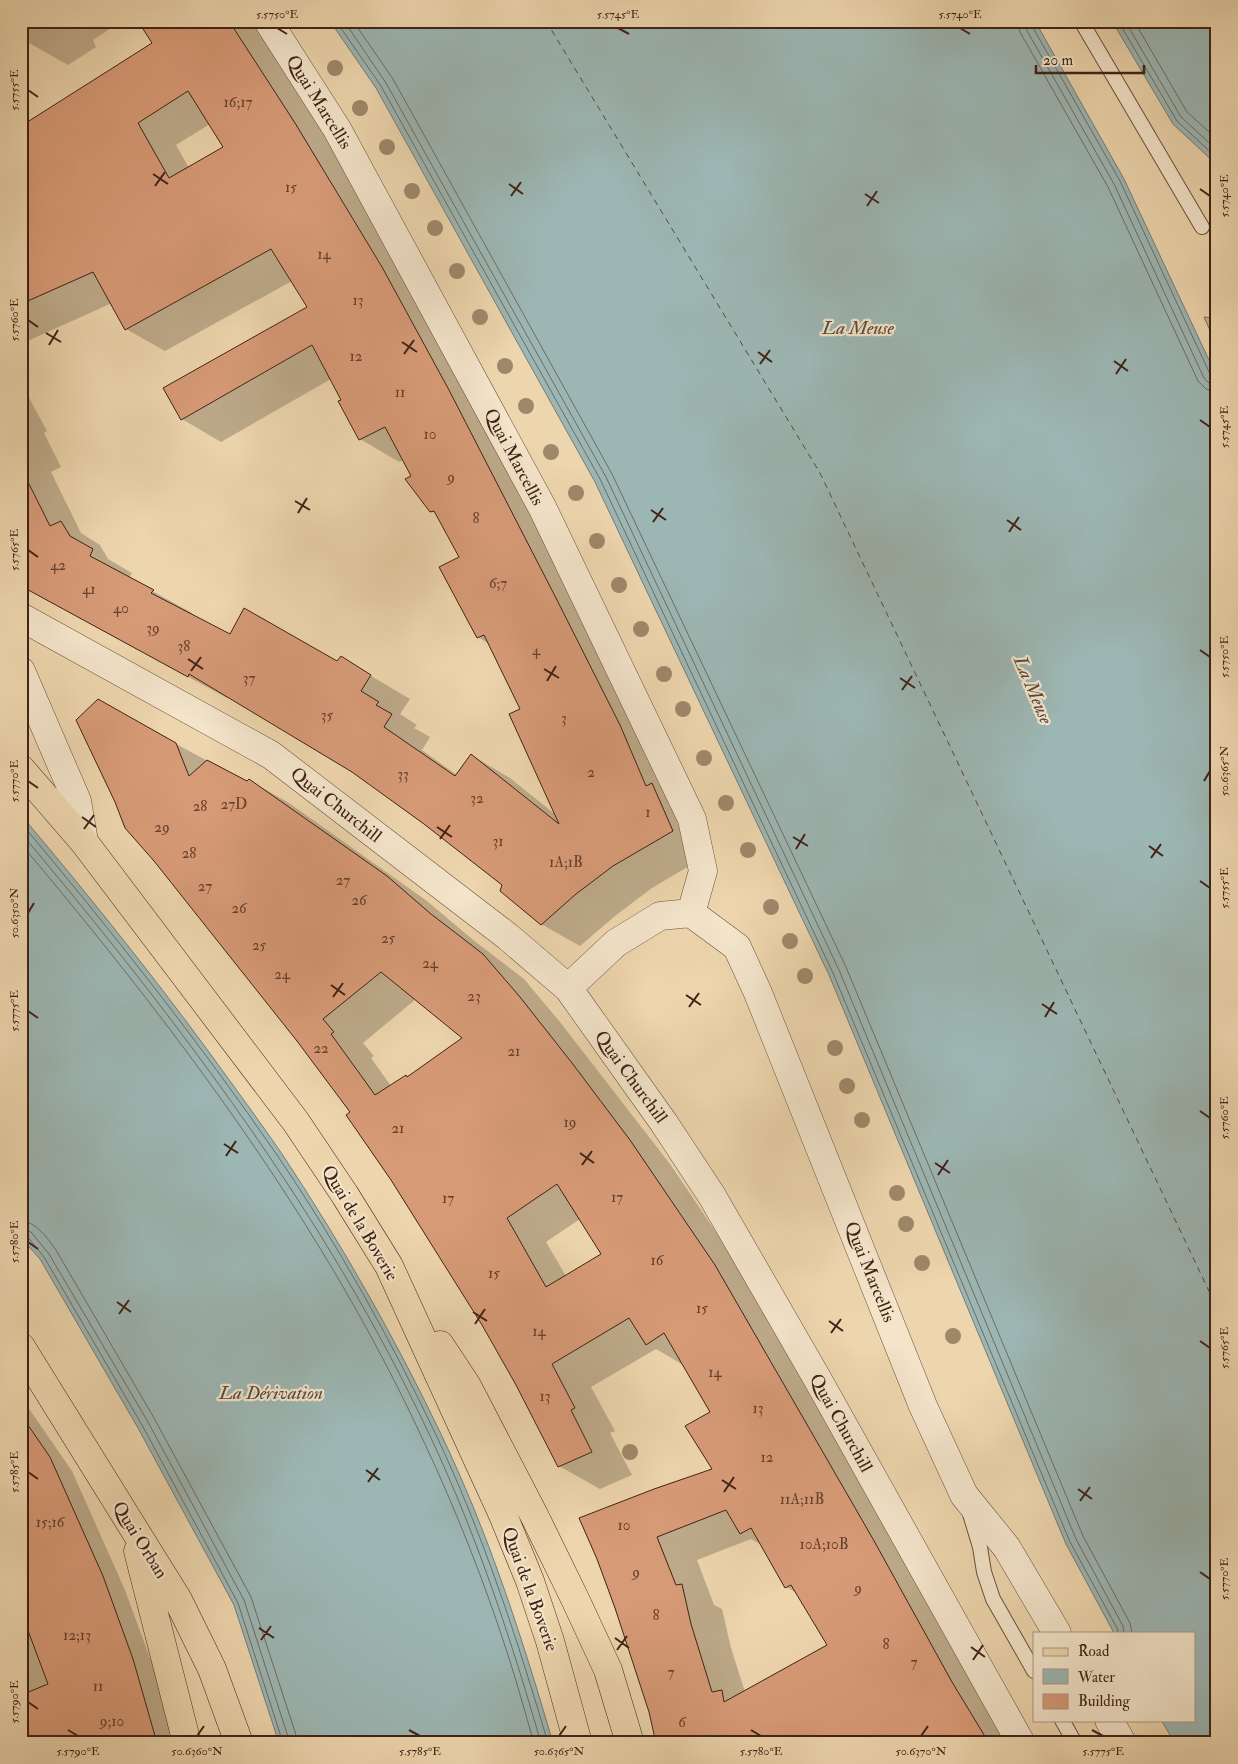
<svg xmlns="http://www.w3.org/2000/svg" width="1238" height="1764" font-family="'IM FELL Double Pica',serif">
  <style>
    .green { fill: #b6be8b; stroke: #7b7050 }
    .water { fill: #9cb6b3; stroke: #777b74 }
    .shadow { fill: #0003; fill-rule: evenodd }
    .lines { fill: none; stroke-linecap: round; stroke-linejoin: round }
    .shore { stroke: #6e6c64; stroke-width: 1 }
    .ferry { stroke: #57473d; stroke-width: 1; stroke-dasharray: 6 5; stroke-linecap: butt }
    .building { fill: #d79a77; stroke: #402216; fill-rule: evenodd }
    .service-casing { stroke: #6b4f3c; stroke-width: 16 }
    .minor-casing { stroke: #6b4f3c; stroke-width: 29 }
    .primary-casing { stroke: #402216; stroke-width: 29 }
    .service { stroke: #f3e4ca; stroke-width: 14 }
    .minor { stroke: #f3e4ca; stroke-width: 28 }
    .primary { stroke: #edd5ad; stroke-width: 28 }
    .tree { fill: #9e886a }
    .ticks { fill: none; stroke: #402216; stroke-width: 2 }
    .labels { text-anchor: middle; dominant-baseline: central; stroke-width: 4.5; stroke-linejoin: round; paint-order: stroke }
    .number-label { font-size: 15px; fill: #66402e }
    .street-label { font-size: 18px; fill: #402216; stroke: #f3e4ca }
    .water-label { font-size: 19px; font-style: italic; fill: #57473d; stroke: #f3e4ca }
    .neatline { fill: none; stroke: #402216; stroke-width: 2 }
    .ticks-label { font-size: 12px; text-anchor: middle; fill: #402216 }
  </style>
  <rect width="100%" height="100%" fill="#edd5ad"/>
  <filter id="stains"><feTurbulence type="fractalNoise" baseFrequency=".004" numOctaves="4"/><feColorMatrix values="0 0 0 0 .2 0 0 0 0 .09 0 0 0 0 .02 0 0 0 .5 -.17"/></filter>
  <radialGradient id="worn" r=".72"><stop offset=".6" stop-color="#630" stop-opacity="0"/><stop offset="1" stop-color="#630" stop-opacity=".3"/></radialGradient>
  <path class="green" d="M1204 317 1217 318V346Z"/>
  <path class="water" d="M330 21H1035L1124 179 1217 377V1743H1175L1161 1720H1194V1633H1114L1066 1544 829 975 595 482 376 88Z
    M1112 21H1217V165L1173 124Z
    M21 815C96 904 168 994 235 1088 251 1110 267 1132 282 1154 341 1243 394 1336 440 1432 488 1532 522 1637 553 1743H279L234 1605 138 1428 40 1259 21 1238Z"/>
  <path class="shadow" d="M21 21H122L93 40 96 47 68 65 29 43 21 32Z
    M139 21H253L334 147 421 291 711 853 652 888 615 916 580 946 541 924 503 885 425 823 353 771 228 696 227 698 62 608 21 584V383L47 431 44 433 61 467 51 472 81 533 100 545 108 559 132 573 129 578 192 613 191 615 230 635 338 663 341 658 410 699 400 714 417 725 414 728 430 737 422 750 457 775 471 755 510 778 556 815 522 710 489 644 478 637 461 558 438 515 431 511 404 460 399 462 360 439 340 402 343 400 331 379 221 442 182 419 309 308 292 281 165 351 126 329 112 303 21 344V123L25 125 153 43ZM210 124 225 147 189 168 176 145Z
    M176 744 247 782 249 780 289 803 427 901 472 939 524 979 560 1022 670 1164 755 1290 1014 1743H657L650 1712 598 1558 713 1470 711 1413 683 1365 656 1349 591 1387 615 1431 610 1433 632 1475 600 1489 559 1466 517 1384 483 1324 352 1112 298 1040ZM416 999 464 1038 408 1078 406 1076 391 1086 371 1058 374 1056 363 1043ZM580 1219 603 1254 566 1276 546 1242ZM751 1539 762 1545 786 1587 797 1593 829 1645 745 1692 731 1648 722 1609 714 1605 697 1560Z
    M21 1397 72 1471 125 1590 155 1672 176 1743H21Z"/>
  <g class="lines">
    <path class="shore" d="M336 21 381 86 600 479 833 973 1070 1542 1117 1628 1118 1633
      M344 21 386 83 606 477 839 970 1076 1539 1123 1626 1124 1633
      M353 21 393 79 612 474 846 967 1083 1536 1130 1623 1132 1633
      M1017 21 1020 32 1108 187 1198 381 1206 389 1217 392
      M1025 21 1026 29 1114 184 1204 378 1209 383 1217 384
      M1031 21 1032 26 1120 181 1210 374 1212 377 1217 378
      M1118 21 1177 121 1217 158
      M1125 21 1181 117 1217 150
      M1134 21 1187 112 1217 139
      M21 823C111 930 198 1040 277 1155 337 1243 390 1338 436 1435 483 1534 517 1638 548 1743
      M21 833C178 1020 327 1216 431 1438 477 1536 511 1639 541 1743
      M21 844C176 1028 323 1223 424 1442 456 1510 484 1581 507 1652 517 1682 525 1713 534 1743
      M21 1221C37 1222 47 1238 56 1250L154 1418 251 1597 296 1735 297 1743
      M21 1229 31 1232 49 1254 148 1422 244 1600 290 1743
      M21 1235 27 1236 44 1257 142 1425 238 1603 283 1743"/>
    <path class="ferry" d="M546 21 820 473 1217 1308"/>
  </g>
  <path class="building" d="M138 21H229L295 123 382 267 449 390 557 600 620 725 646 786 652 783 673 831 613 866 576 894 541 925 500 891 502 885 424 824 352 772 189 674 188 677 21 586V468L50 526 61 521 70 536 93 549 90 556 154 590 151 593 230 634 244 608 337 661 341 656 371 675 361 691 379 702 376 705 392 714 384 727 455 776 471 754 559 824 509 714 520 709 484 635 477 638 439 567 459 557 434 511 430 512 405 479 411 476 385 427 359 440 338 401 341 400 312 345 181 420 163 388 307 307 271 249 125 330 93 272 21 304V126L152 43ZM188 91 223 147 169 178 138 123Z
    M98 699 176 743 189 776 207 760 247 781 249 779 387 876 431 914 483 954 520 997 572 1063 630 1140 715 1265 873 1539 952 1682 989 1743H656L649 1712 615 1608 597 1559 579 1518 654 1489 712 1469 685 1426 710 1412 664 1333 646 1345 629 1318 552 1364 575 1408 571 1410 592 1452 558 1467 516 1385 482 1325 391 1180 346 1115 350 1112 297 1041 154 861 125 828 115 802 76 720ZM381 972 462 1038 407 1077 406 1075 375 1095 331 1034 334 1032 323 1019ZM557 1184 601 1254 546 1287 507 1218ZM726 1510 740 1534 751 1528 785 1588 791 1585 827 1645 724 1702 722 1690 712 1692 691 1624 682 1584 676 1585 657 1537Z
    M21 1415 50 1457 103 1576 133 1659 157 1743H21V1695L48 1684 21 1612Z"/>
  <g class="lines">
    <g class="service-casing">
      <path id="service" d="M1081 21 1202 227
        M970 1514 980 1547 984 1572 993 1599 1034 1671
        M1062 1720 1075 1743"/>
    </g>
    <g class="minor-casing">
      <path id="minor" d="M268 21 337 129 542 507 692 819 703 871 691 913
        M21 617 271 755 507 936 568 988 664 1123 712 1196 818 1380 1021 1743
        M21 671 77 801 84 842
        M568 988 616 943 660 916 691 913 737 947 758 993 923 1406 964 1495 1007 1548 1057 1633
        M1109 1720 1122 1743"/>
    </g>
    <g class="primary-casing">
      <path id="primary" d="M21 769 84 842 296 1122 345 1195 389 1266 503 1515 530 1581 550 1641 578 1743
        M440 1345 467 1386 535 1517 576 1601 608 1670 630 1743
        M21 1347 178 1600 212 1669 239 1743
        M138 1551 187 1743"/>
    </g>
    <use href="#service" class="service"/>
    <use href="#minor" class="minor"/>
    <use href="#primary" class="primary"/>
  </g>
  <g class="tree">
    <circle cx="335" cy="68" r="8"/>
    <circle cx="360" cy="108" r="8"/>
    <circle cx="387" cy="147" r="8"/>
    <circle cx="412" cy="191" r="8"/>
    <circle cx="435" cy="228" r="8"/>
    <circle cx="457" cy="271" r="8"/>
    <circle cx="480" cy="317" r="8"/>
    <circle cx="505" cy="366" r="8"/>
    <circle cx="526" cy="406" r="8"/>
    <circle cx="551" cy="452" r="8"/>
    <circle cx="576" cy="493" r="8"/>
    <circle cx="597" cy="541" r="8"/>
    <circle cx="619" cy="585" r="8"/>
    <circle cx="641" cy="629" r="8"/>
    <circle cx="664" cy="674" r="8"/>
    <circle cx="683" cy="709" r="8"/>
    <circle cx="704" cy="758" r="8"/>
    <circle cx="726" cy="803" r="8"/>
    <circle cx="748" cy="850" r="8"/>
    <circle cx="771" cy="907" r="8"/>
    <circle cx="790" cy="941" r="8"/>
    <circle cx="805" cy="976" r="8"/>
    <circle cx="835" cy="1048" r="8"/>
    <circle cx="847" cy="1086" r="8"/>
    <circle cx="862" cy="1120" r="8"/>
    <circle cx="897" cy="1193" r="8"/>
    <circle cx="906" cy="1224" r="8"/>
    <circle cx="922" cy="1263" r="8"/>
    <circle cx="953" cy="1336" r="8"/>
    <circle cx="630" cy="1452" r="8"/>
  </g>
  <path class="ticks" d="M277 28 287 34M618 28 629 34M960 28 970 34M28 90 38 97M153 174 168 184M509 184 523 194M155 186 165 172M1200 189 1210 196M865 194 879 203M511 196 521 182M867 206 877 191M28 320 38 327M46 333 61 342M402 342 417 352M49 345 58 330M758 352 772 362M404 354 414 340M1114 361 1128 371M760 364 770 350M1116 374 1126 359M1200 420 1210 427M295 501 310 510M651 510 666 520M298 513 307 498M1007 520 1021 530M653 522 663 508M1009 532 1019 517M28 550 38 557M1200 650 1210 657M188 659 203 669M544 669 559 678M191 671 201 657M900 678 915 688M547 681 556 666M902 690 912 676M28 781 38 788M1204 781 1210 771M82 817 96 827M437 827 452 837M84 829 94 815M793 837 808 846M440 839 450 825M1149 846 1163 856M796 849 805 834M1151 858 1161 844M1200 881 1210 888M28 913 34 903M331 985 345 995M686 995 701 1005M333 997 343 983M1042 1004 1057 1014M689 1007 699 993M28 1011 38 1018M1045 1017 1054 1002M1200 1111 1210 1118M224 1144 238 1153M580 1153 594 1163M226 1156 236 1141M935 1163 950 1173M582 1165 592 1151M938 1175 948 1160M28 1242 38 1249M117 1302 131 1312M473 1312 487 1321M119 1314 129 1300M829 1321 843 1331M475 1324 485 1309M831 1333 841 1319M1200 1341 1210 1348M366 1470 380 1480M28 1472 38 1479M722 1480 736 1489M368 1482 378 1468M1078 1489 1092 1499M724 1492 734 1477M1080 1501 1090 1487M1200 1572 1210 1579M259 1628 274 1638M615 1638 629 1648M261 1640 271 1626M971 1647 985 1657M617 1650 627 1636M973 1660 983 1645M28 1702 38 1709M68 1730 78 1736M409 1730 420 1736M751 1730 761 1736M1092 1730 1103 1736M197 1736 204 1726M559 1736 566 1726M921 1736 928 1726"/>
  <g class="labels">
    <g class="number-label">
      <text x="238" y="102">16;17</text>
      <text x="291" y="187">15</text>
      <text x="324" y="254">14</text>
      <text x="358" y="300">13</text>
      <text x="356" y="356">12</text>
      <text x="400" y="392">11</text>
      <text x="430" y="434">10</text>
      <text x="451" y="477">9</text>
      <text x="476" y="518">8</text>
      <text x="58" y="565">42</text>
      <text x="498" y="583">6;7</text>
      <text x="89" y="589">41</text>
      <text x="121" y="608">40</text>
      <text x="153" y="628">39</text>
      <text x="184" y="646">38</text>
      <text x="536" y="650">4</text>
      <text x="249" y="678">37</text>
      <text x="327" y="715">35</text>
      <text x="564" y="718">3</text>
      <text x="591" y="772">2</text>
      <text x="403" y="774">33</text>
      <text x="477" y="798">32</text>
      <text x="234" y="804">27D</text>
      <text x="200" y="806">28</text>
      <text x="648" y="812">1</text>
      <text x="162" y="827">29</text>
      <text x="498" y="841">31</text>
      <text x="189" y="853">28</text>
      <text x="566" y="862">1A;1B</text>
      <text x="343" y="880">27</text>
      <text x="205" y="886">27</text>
      <text x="359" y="900">26</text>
      <text x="239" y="908">26</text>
      <text x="388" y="938">25</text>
      <text x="259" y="945">25</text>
      <text x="430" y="963">24</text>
      <text x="282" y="974">24</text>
      <text x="474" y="996">23</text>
      <text x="321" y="1048">22</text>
      <text x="514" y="1051">21</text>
      <text x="570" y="1122">19</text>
      <text x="398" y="1128">21</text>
      <text x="617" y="1197">17</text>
      <text x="448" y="1198">17</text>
      <text x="657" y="1260">16</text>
      <text x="494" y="1273">15</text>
      <text x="702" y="1308">15</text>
      <text x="539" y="1331">14</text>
      <text x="715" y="1372">14</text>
      <text x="545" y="1396">13</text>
      <text x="758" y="1408">13</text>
      <text x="767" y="1457">12</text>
      <text x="802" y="1499">11A;11B</text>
      <text x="50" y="1522">15;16</text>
      <text x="624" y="1525">10</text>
      <text x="824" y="1544">10A;10B</text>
      <text x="636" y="1572">9</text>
      <text x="858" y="1588">9</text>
      <text x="656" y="1615">8</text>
      <text x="77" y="1635">12;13</text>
      <text x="886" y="1644">8</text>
      <text x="914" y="1662">7</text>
      <text x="671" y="1672">7</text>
      <text x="98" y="1686">11</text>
      <text x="112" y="1721">9;10</text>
      <text x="682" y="1722">6</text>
    </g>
    <g class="street-label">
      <text transform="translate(319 102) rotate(58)">Quai Marcellis</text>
      <text transform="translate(514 457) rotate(62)">Quai Marcellis</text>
      <text transform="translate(336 805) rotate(38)">Quai Churchill</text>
      <text transform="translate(631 1077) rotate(54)">Quai Churchill</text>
      <text transform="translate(360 1223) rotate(59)">Quai de la Boverie</text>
      <text transform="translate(870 1272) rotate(68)">Quai Marcellis</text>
      <text transform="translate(841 1423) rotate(61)">Quai Churchill</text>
      <text transform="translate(140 1540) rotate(58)">Quai Orban</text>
      <text transform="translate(530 1589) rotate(70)">Quai de la Boverie</text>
    </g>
    <g class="water-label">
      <text x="858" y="328">La Meuse</text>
      <text transform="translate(1033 690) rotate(67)">La Meuse</text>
      <text x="271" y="1393">La Dérivation</text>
    </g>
  </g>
  <rect width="1238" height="1764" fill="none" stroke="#edd5ad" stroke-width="55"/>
  <rect x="1033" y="1632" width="162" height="90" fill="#f3e4ca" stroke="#ab9682"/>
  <rect x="1043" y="1648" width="25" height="8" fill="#edd5ad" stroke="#ab9682"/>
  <text x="1078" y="1656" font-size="15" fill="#402216">Road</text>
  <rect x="1043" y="1669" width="25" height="15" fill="#9cb6b3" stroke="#ab9682"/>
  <text x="1078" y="1682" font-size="15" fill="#402216">Water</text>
  <rect x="1043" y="1694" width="25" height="15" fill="#d79a77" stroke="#ab9682"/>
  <text x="1078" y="1706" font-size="15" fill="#402216">Building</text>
  <path d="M1036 65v8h108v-8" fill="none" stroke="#402216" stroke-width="2.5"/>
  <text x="1043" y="65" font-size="15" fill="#402216" stroke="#f3e4ca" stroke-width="4" paint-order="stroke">20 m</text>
  <rect x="28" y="28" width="1182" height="1708" class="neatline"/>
  <g class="ticks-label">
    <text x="277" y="18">5.5750°E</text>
    <text x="618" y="18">5.5745°E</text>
    <text x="960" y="18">5.5740°E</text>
    <text transform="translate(14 90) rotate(-90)" y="4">5.5755°E</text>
    <text transform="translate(1224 196) rotate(-90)" y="4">5.5740°E</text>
    <text transform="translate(14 320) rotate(-90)" y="4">5.5760°E</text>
    <text transform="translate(1224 427) rotate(-90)" y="4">5.5745°E</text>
    <text transform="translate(14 550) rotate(-90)" y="4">5.5765°E</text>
    <text transform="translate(1224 657) rotate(-90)" y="4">5.5750°E</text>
    <text transform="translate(1224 771) rotate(-90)" y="4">50.6365°N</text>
    <text transform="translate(14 781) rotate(-90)" y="4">5.5770°E</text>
    <text transform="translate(1224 888) rotate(-90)" y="4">5.5755°E</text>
    <text transform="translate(14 913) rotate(-90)" y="4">50.6350°N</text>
    <text transform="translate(14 1011) rotate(-90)" y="4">5.5775°E</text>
    <text transform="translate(1224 1118) rotate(-90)" y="4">5.5760°E</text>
    <text transform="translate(14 1242) rotate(-90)" y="4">5.5780°E</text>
    <text transform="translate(1224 1348) rotate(-90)" y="4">5.5765°E</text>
    <text transform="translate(14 1472) rotate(-90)" y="4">5.5785°E</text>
    <text transform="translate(1224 1579) rotate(-90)" y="4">5.5770°E</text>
    <text transform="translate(14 1702) rotate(-90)" y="4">5.5790°E</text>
    <text x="78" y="1755">5.5790°E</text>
    <text x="197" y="1755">50.6360°N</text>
    <text x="420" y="1755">5.5785°E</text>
    <text x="559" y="1755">50.6365°N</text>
    <text x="761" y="1755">5.5780°E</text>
    <text x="921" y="1755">50.6370°N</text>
    <text x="1103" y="1755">5.5775°E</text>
  </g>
  <rect width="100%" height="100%" filter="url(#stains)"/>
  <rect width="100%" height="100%" fill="url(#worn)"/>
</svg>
